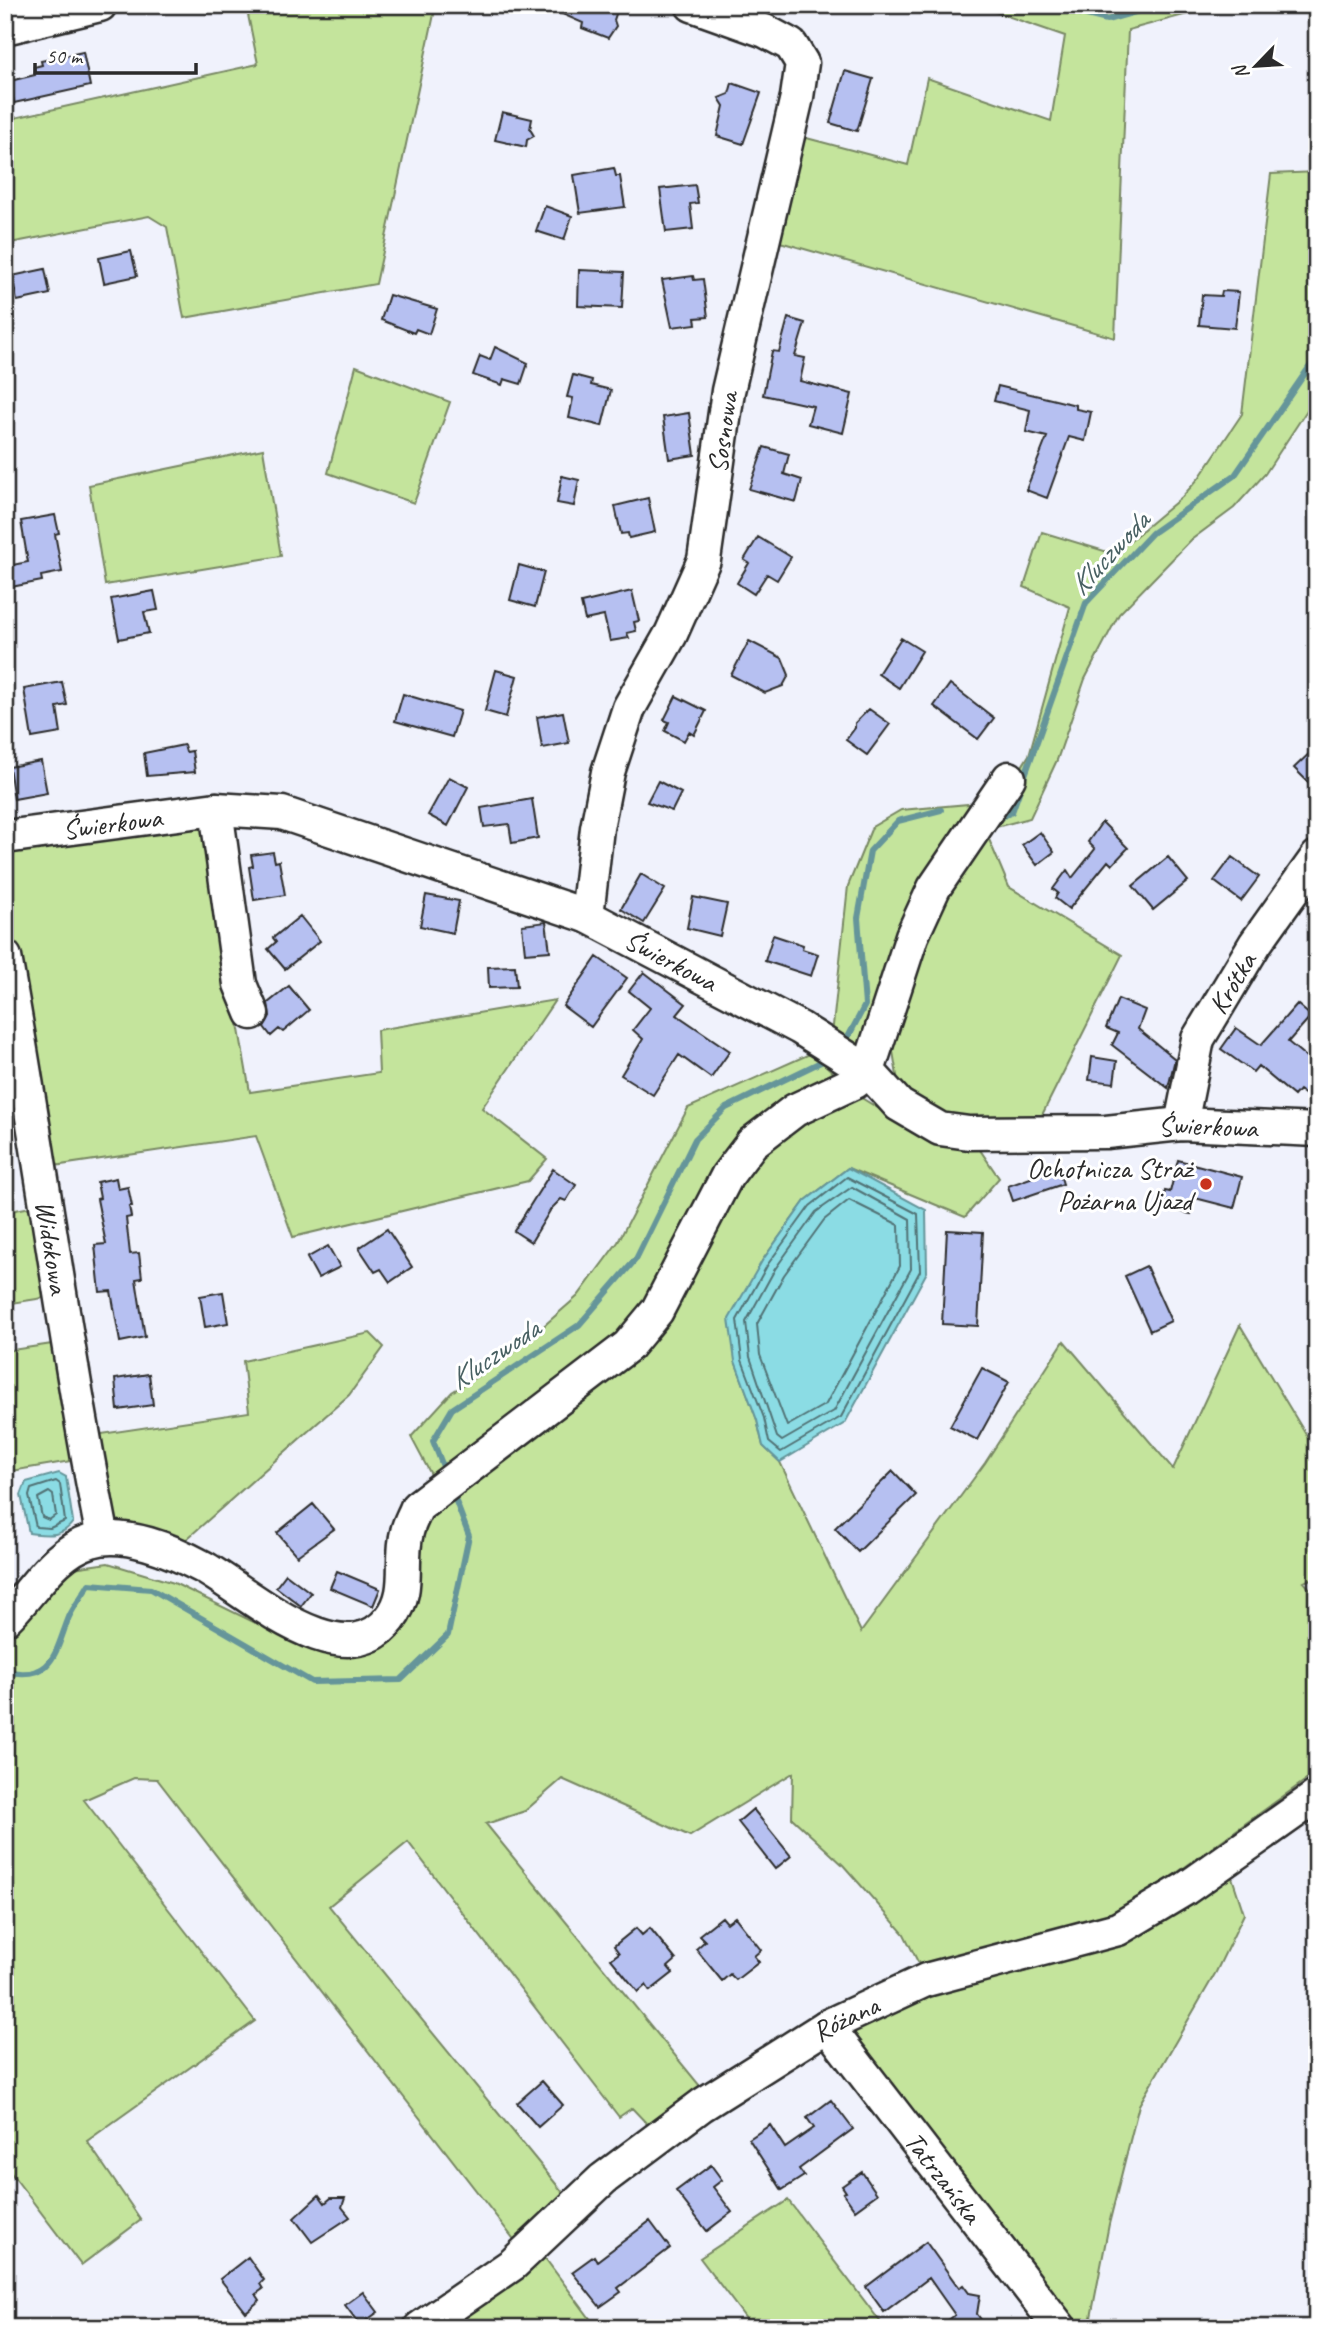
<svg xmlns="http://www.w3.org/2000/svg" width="1322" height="2333" font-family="Caveat,sans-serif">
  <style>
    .green { fill: #c4e49c; stroke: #788864; stroke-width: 2 }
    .water { fill: #8bdce4; stroke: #65959a; stroke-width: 2 }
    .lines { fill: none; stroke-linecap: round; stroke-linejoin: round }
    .shore { stroke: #517275; stroke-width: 2 }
    .stream { stroke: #65959a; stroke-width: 6 }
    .building { fill: #b6c0f1; stroke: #2b2b2b; stroke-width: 2 }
    .minor-casing { stroke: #2b2b2b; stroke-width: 37 }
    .minor { stroke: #fff; stroke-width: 32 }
    .poi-dot { fill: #c8321e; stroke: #fff; stroke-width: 2.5 }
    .labels { text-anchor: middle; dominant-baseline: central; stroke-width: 6; stroke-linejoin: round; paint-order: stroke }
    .street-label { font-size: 28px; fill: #2b2b2b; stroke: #fff }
    .poi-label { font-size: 28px; fill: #2b2b2b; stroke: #fff; text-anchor: end }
    .water-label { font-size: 30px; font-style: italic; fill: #486062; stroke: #fff }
  </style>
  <rect width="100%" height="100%" fill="#f0f2fc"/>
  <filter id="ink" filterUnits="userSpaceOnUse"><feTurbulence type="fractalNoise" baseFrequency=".0143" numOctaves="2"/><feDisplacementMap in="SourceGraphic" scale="14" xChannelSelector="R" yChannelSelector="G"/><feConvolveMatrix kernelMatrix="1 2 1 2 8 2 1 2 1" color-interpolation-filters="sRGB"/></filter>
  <g filter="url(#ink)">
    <path class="green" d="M246 5H436L376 284 184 318 167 227 149 216 5 244V120L258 64Z
      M975 5H1221L1128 30 1115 338 773 240 799 136 908 165 927 78 1051 121 1065 36Z
      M1317 172V395L1265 474 1234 508 1191 540 1119 614 1085 679 1057 760 1030 818 985 830 1009 887 1122 955 1040 1119 955 1121 899 1088 890 1033 921 929 1029 755 1070 607 1024 587 1042 532 1114 554 1182 497 1199 478 1242 414 1271 174Z
      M356 366 450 402 414 503 328 473Z
      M263 449 281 556 105 585 89 485Z
      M980 803 858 1049 832 1035 848 886 872 827 901 810Z
      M202 819 250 1092 379 1073 377 1030 555 1000 482 1108 547 1159 528 1181 293 1237 256 1136 47 1167 5 889V847Z
      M812 1053 860 1097 933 1142 980 1150 999 1178 965 1217 848 1168 805 1201 762 1261 735 1361 757 1420 763 1446 780 1462 861 1632 985 1463 1064 1341 1173 1469 1240 1325 1317 1453V1576L1304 1582 1317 1597V1772L1114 1918 1005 1942 921 1968 904 1934 843 1865 792 1818 793 1773 690 1836 562 1779 525 1811 486 1824 704 2091 648 2125 632 2108 619 2117 408 1842 329 1906 565 2195 516 2242 157 1779 134 1778 84 1800 255 2021 87 2141 141 2220 81 2265 5 2165V1624L66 1569 108 1563 174 1583 313 1651 347 1656 372 1648 419 1528 444 1499 411 1437 452 1392 508 1357 578 1296 618 1242 688 1108Z
      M36 1206 50 1297 5 1304V1212Z
      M370 1333 384 1347 349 1395 180 1545 116 1529 88 1436 249 1412 243 1361Z
      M59 1343 77 1460 5 1472V1351Z
      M1230 1871 1244 1914 1216 1972 1139 2105 1109 2224 1089 2328H1068L843 2032 937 1994 1110 1941Z
      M788 2200 885 2328H753L700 2258Z
      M539 2250 597 2328H449L447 2325Z"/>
    <path class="water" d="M848 1168 926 1210 927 1272 845 1423 780 1462 763 1446 757 1420 735 1361 729 1319 762 1261 805 1201Z
      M59 1473 66 1477 73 1522C62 1538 47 1535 29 1533L21 1495 26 1482Z"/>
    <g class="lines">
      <path class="shore" d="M847 1177 918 1214 920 1271 841 1417 781 1452 769 1442 764 1418 742 1360 737 1320 768 1264 810 1206Z
        M852 1187 910 1219 911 1269 834 1411 782 1441 777 1437 750 1357 746 1322 775 1269 816 1212Z
        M849 1200 899 1225 900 1266 826 1404 787 1426 760 1355 757 1324 784 1275 824 1220Z
        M56 1481 60 1484 65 1521 50 1528 36 1527 29 1496 31 1489Z
        M49 1492 53 1495 56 1515 49 1520 42 1517 38 1498Z"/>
      <path class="stream" d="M1046 5 1107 20 1160 5
        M997 819 1012 812 1086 603 1152 533 1235 475 1317 356
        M845 1043 865 1005 858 918 870 851 898 821 941 810
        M446 1474 433 1441 452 1409 579 1325 636 1259 695 1139 726 1108 829 1058
        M5 1671C54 1682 55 1652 69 1617 74 1606 83 1595 89 1584L151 1589 312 1682 401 1680 448 1635 469 1536 452 1491"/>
    </g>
    <path class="building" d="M542 5H601L617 11 614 20 616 26 608 38 582 28 583 23Z
      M83 52 90 86 14 103 10 81 35 75 34 67 42 65 41 61Z
      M845 71 873 79 857 131 830 123Z
      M732 83 761 93 743 144 717 136 724 106 719 98 729 94Z
      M502 112 532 119 530 129 534 136 527 140 526 147 495 140Z
      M614 168 616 176H620L625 207 580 213 574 175Z
      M695 185 698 203 690 204 693 229 666 232 660 189Z
      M545 206 572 216 564 240 536 231Z
      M131 251 137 276 104 283 99 258Z
      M45 269 50 294 17 301 12 276Z
      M579 270 624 272 622 308 578 306Z
      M693 276 694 280 703 279 708 317 695 318 696 324 672 327 662 280Z
      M1222 291 1239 292 1235 328 1199 325 1202 295 1221 296Z
      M389 295 437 309 429 334 416 329 414 333 381 320Z
      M788 318 805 323 795 356 805 358 800 381 852 394 843 433 808 424 813 406 763 395 772 351 779 352Z
      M495 347 528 363 521 384 504 379 502 385 473 375 480 356 490 360Z
      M573 375 592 380 591 385 611 390 602 426 569 418 573 398 567 397Z
      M998 386 1076 405V409L1091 412 1085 441 1069 437 1047 498 1026 490 1047 437 1026 432 1030 410 994 401Z
      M689 413 695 455 669 459 663 417Z
      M764 447 789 454 784 474 802 480 796 502 749 489Z
      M562 476 579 480 574 506 557 503Z
      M648 498 655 532 629 538 628 533 621 534 615 506Z
      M55 515 59 533 55 534 62 572 41 576 42 581 11 587 7 566 28 562 21 521Z
      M758 537 791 557 777 580 767 574 754 594 737 583 749 563 744 560Z
      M519 565 544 572 535 607 510 600Z
      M154 591 158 610 144 612 149 633 119 639 111 599Z
      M632 591 639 621 634 622 636 631 627 633 629 638 610 641 604 616 585 620 581 603Z
      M901 638 922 651 899 688 878 674Z
      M749 641 782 658 789 675 783 686 765 693 731 675Z
      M496 670 517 676 506 717 485 711Z
      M62 682 67 705 57 707 61 733 32 738 24 689Z
      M950 684 994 718 978 739 934 706Z
      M403 694 460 711 452 737 395 721Z
      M676 696 706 711 694 735 689 732 684 741 665 731 669 722 664 720Z
      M869 709 890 724 867 755 846 740 855 728V723Z
      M563 712 569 743 542 748 537 717Z
      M184 745 186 752 192 751 195 772 147 776 144 753Z
      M1317 746V791L1294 768Z
      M41 761 47 793 14 799 9 767Z
      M449 777 468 787 448 826 428 815Z
      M658 781 681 793 672 811 647 802Z
      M532 799 538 838 512 843 509 824 484 827 481 808Z
      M1102 822 1128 848 1112 865 1108 861 1069 909 1055 898 1058 893 1053 889 1067 870 1072 878 1095 849 1088 842Z
      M1040 832 1054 852 1037 865 1022 845Z
      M273 852 275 862 279 861 285 895 254 900 249 867 253 866 251 855Z
      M1168 857 1188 881 1153 910 1133 886Z
      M1232 857 1259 877 1241 901 1214 881Z
      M641 874 665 889 644 923 621 909Z
      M426 895 459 901 453 933 420 926Z
      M693 897 727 904 720 936 687 928Z
      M300 916 320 941 285 969 268 949 276 942 273 938Z
      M546 922 550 951 525 953 522 925Z
      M773 935 803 945 802 949 818 954 811 976 765 961Z
      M597 957 627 978 591 1027 563 1006Z
      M515 966 517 987 489 988 488 967Z
      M644 972 686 1004 677 1015 730 1051 711 1078 679 1055 653 1095 621 1075 643 1039 633 1030 650 1008 629 991Z
      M289 986 309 1010 283 1032 279 1029 271 1036 264 1027 270 1016 268 1003Z
      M1118 999 1145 1010 1138 1029 1175 1059 1168 1088 1112 1045 1118 1033 1106 1028Z
      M1297 1004 1311 1016 1288 1042 1317 1066V1103L1299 1090 1294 1096 1258 1066 1253 1072 1221 1049 1236 1028 1261 1045Z
      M1092 1057 1117 1061 1114 1083 1089 1080Z
      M1178 1160 1242 1177 1234 1208 1195 1198 1191 1214 1161 1207 1165 1191 1170 1192Z
      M1058 1168 1063 1184 1013 1201 1008 1186Z
      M553 1169 576 1185 566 1201 561 1199 551 1209 531 1242 514 1231Z
      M116 1178 118 1189 128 1187 132 1206H129L131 1217 126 1218 130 1254 139 1253 142 1278 136 1279 145 1337 120 1342 111 1291 100 1292 95 1245 106 1244 97 1199 100 1198 97 1182Z
      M387 1229 412 1267 390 1282 381 1269 375 1272 359 1248Z
      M947 1230 983 1232 978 1326 942 1324Z
      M328 1246 340 1267 318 1278 307 1258Z
      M1146 1266 1171 1321 1150 1331 1125 1276Z
      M223 1292 228 1323 205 1327 200 1296Z
      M982 1368 1009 1382 977 1440 950 1426Z
      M149 1374 153 1405 118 1410 115 1379Z
      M893 1471 916 1495 858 1552 835 1528Z
      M313 1504 334 1529 297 1556 277 1533Z
      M337 1571 380 1589 373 1606 330 1588Z
      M286 1574 311 1593 301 1606 276 1587Z
      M753 1809 791 1856 775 1869 738 1822Z
      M722 1917 727 1923 735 1917 761 1950 754 1956 759 1962 736 1980 730 1974 722 1981 696 1949 705 1941 699 1935Z
      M636 1928 642 1935 650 1928 676 1960 668 1967 673 1973 650 1991 646 1985 638 1992 611 1959 619 1953 614 1946Z
      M542 2081 563 2105 538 2127 517 2103Z
      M831 2100 853 2129 799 2169 804 2176 782 2190 749 2139 770 2125 785 2148 814 2128 807 2118Z
      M711 2165 722 2180 713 2187 732 2212 707 2231 676 2191Z
      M862 2172 877 2194 855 2210 843 2193 846 2192 842 2186Z
      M319 2195 325 2203 331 2198H345L342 2207 350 2217 312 2242 294 2218Z
      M650 2221 670 2248 618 2288 621 2292 600 2307 572 2272 594 2256 597 2261Z
      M926 2242 959 2288 963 2285 969 2293 980 2295 977 2314 987 2328H938L955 2315 929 2278 884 2312 866 2287Z
      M248 2257 264 2280 260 2284 263 2289 256 2294 260 2300 246 2312 220 2279Z
      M363 2292 378 2312 360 2325 345 2305Z"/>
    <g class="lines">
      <g class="minor-casing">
        <g id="minor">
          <path d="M5 28 100 5"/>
          <path d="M216 809 240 984 252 1013"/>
          <path id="s1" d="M5 837 216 809 282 813 587 916 800 1028 868 1071 899 1105 940 1129 969 1133 1106 1132 1181 1124 1317 1130"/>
          <path id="s2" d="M587 916 597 828 608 772 629 708 671 634 704 560 728 391 797 97 802 63 791 45 765 31 692 5"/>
          <path id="s3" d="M5 957C40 1151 65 1346 103 1538"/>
          <path id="s4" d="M1181 1124 1198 1039 1255 944 1317 857"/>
          <path d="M5 1619C33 1593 52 1553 91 1541 124 1530 173 1551 203 1567 247 1591 342 1680 390 1619 412 1591 399 1562 407 1532 409 1523 414 1515 417 1507L628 1346 657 1311 727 1176 752 1143 795 1110 855 1082 868 1071 912 936 934 888 1009 778"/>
          <path id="s5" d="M827 2026 1060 2328"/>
          <path id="s6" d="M420 2328 513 2264 603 2179 702 2105 827 2026 926 1980 1118 1929 1185 1889 1317 1796"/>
        </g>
      </g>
      <use href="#minor" class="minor"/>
    </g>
  </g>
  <circle class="poi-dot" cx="1206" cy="1184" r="7"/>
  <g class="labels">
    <g class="street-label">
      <text stroke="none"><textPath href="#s2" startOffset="508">Sosnowa</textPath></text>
      <text stroke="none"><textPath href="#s1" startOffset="108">Świerkowa</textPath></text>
      <text stroke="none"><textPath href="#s1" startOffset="696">Świerkowa</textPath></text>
      <text stroke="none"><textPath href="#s4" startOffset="152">Krótka</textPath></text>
      <text stroke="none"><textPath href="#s1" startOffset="1284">Świerkowa</textPath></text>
      <text stroke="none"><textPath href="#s3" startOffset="294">Widokowa</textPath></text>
      <text stroke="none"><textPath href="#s6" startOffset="528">Różana</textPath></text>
      <text stroke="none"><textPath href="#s5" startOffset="191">Tatrzańska</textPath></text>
    </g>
    <g class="poi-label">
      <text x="1192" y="1168">Ochotnicza Straż<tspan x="1192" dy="32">Pożarna Ujazd</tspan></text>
    </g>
    <g class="water-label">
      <text transform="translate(1109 553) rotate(-47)">Kluczwoda</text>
      <text transform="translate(494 1354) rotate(-34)">Kluczwoda</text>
    </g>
  </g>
  <rect width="1322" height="2333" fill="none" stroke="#fff" stroke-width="28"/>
  <rect x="14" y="14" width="1294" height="2305" fill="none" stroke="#2b2b2b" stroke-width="2.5" filter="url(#ink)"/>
  <g transform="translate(1256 66) rotate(245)" stroke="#ffffff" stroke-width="5" paint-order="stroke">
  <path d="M0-5L12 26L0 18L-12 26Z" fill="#2b2b2b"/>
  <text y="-10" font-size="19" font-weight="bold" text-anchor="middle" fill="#2b2b2b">N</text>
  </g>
  <path d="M35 63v10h161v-10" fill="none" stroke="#2b2b2b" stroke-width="3.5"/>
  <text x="46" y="63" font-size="21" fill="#2b2b2b" stroke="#ffffff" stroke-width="5" paint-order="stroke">50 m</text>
</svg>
